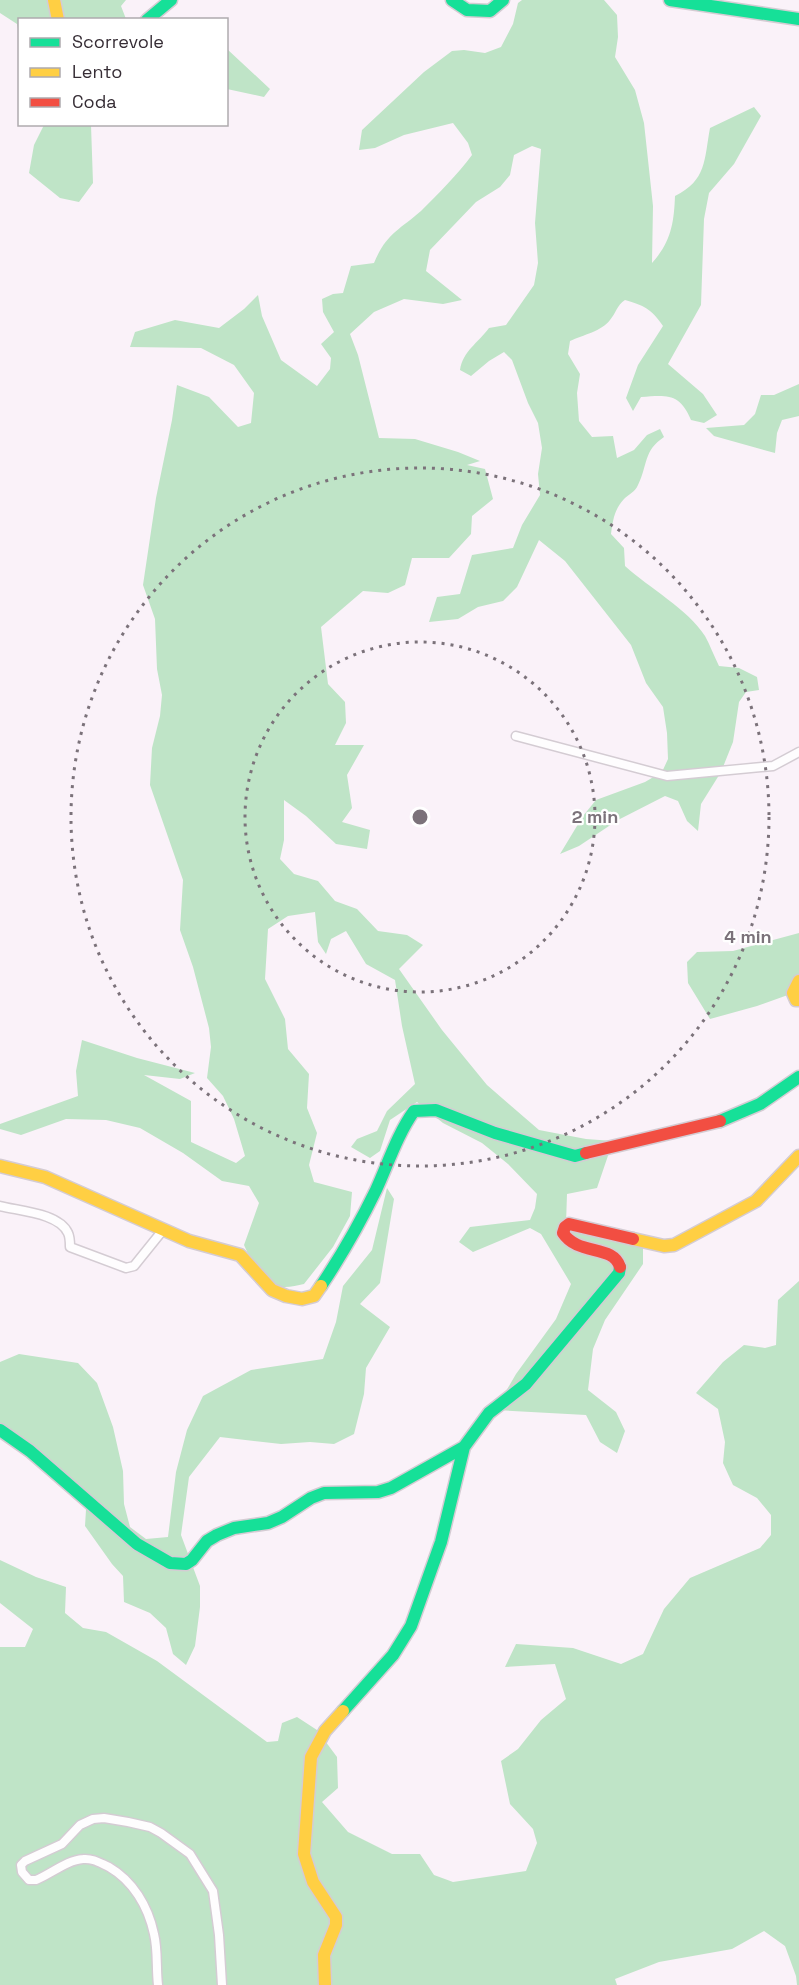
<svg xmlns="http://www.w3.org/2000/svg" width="799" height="1985" font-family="'Space Grotesk',sans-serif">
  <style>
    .green { fill: #bfe4c7 }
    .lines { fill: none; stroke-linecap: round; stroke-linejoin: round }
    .street-casing { stroke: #d4ccd3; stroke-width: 11 }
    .fast-casing { stroke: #d4ccd3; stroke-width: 15 }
    .slow-casing { stroke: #d4ccd3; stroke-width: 15 }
    .jam-casing { stroke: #d4ccd3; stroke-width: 15 }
    .street { stroke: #fefdfe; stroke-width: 8 }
    .fast { stroke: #16e098; stroke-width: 12 }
    .slow { stroke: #ffcf43; stroke-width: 12 }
    .jam { stroke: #f24e42; stroke-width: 12 }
    .ring { fill: none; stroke: #7b727a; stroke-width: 3; stroke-dasharray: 3 6 }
    .centre { fill: #7b727a; stroke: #fff; stroke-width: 3 }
    .ring-label { font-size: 18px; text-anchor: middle; font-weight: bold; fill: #7b727a; stroke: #fff; stroke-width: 4.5; stroke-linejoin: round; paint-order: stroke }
  </style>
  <rect width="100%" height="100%" fill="#faf2f9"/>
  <path class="green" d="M0 0H126L121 6 126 19 20 20 19 33 17 24 0 13Z
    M522 0H604L617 15 618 37 615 57 635 90 644 123 653 206 652 263C671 242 674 223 675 196 707 180 704 160 710 128L754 107 761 116 734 164 709 193 704 219 701 305 668 364 703 394 717 415 704 423 691 420C680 393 667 395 641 397L633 411 626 398 638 365 663 326C651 308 644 306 625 300 617 305 616 313 610 320 602 331 583 335 570 341L568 354 580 374 577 393 579 421 592 437 613 436 617 458 634 450 647 435 660 429 664 437C643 451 648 465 638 485 635 492 629 494 624 499 614 510 613 520 611 534L624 548 625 566C648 587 689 610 705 636 710 645 714 656 719 666L739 668 757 677 759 690 746 692 739 702 733 742 721 772 701 804 698 831 687 821 678 801 665 796 618 820 579 846 560 854 583 816 596 800 645 782 662 772 668 759 667 733 663 707 646 683 631 645 565 561 539 540 517 587 503 601 478 607 458 619 429 622 437 597 460 594 472 555 513 548 522 525 540 495 538 474 542 448 538 423 528 403 512 360 504 352 489 361 471 376 460 370C463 351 478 343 489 328L506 325 534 285 538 263 535 223 541 149 532 146 514 155 510 175 500 187 476 202 430 250 426 271 462 300 443 304 404 299 374 312 350 334 358 355 379 438 415 439 458 452 480 461 467 465 485 469 493 499 472 516 471 534 449 558H412L405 585 388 593 363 591 321 627 328 684 345 702 346 723 335 745H364L347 775 352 808 342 822 370 830 367 849 336 844 306 816 284 800V840L280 859 294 874 318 881 335 901 357 909 378 931 407 935 423 945 399 969 442 1030 487 1085 539 1130 586 1139 613 1141 597 1188 567 1194 566 1224 643 1246V1264L605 1320 593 1349 588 1390 616 1412 625 1431 617 1453 600 1442 586 1415 495 1410 516 1374 556 1319 571 1284 541 1234 530 1228 473 1252 459 1242 470 1227 530 1220 535 1208 537 1194 508 1164 482 1143 443 1123 417 1102 390 1120 380 1151 370 1158 351 1147 357 1139 377 1131 387 1111 415 1084 402 1026 395 980 366 964 346 931 331 939 326 954 318 942 315 912 288 916 268 929 265 979 285 1019 288 1049 309 1074 307 1108 317 1133 309 1165 314 1182 352 1192 350 1216 333 1247 304 1284C298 1285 291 1287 285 1287 264 1288 251 1261 244 1245L259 1203 249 1186 222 1181 183 1153 140 1128 106 1120 66 1119 21 1135 0 1129V1124L78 1096 76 1071 82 1040 137 1058 195 1073 180 1079 144 1075 191 1101V1142L236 1163 245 1156 234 1119 223 1096 207 1078 211 1047 209 1028 193 967 180 930 183 880 150 785 152 748 160 716 162 695 157 669 155 619 143 585 156 498 172 420 177 385 209 397 238 427 251 423 254 393 234 365 201 348 130 347 135 332 175 320 219 328 244 309 258 295 262 316 281 360 317 386 330 369 331 358 321 344 334 332 323 312 322 299 333 294 343 293 351 266 374 263C386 234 399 230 421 211 439 193 457 175 472 155L468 143 453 123 404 135 375 148 359 150 362 130 424 72 452 51 464 50 485 53 501 47 513 24 518 3Z
    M227 49 270 89 264 97 227 89Z
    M44 125H91L93 183 79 202 60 198 29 173 34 145Z
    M799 384V416L782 420 777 433 775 453 714 436 706 428 744 425 755 414 761 395H774Z
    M799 933V991L757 1006 710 1019 688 983 687 962 697 952 733 951Z
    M387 1188 394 1199 380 1283 360 1304 390 1327 366 1368 364 1394 354 1434 334 1444 310 1442 281 1444 220 1437 189 1477 181 1535 200 1586V1607L195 1646 186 1665 173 1654 166 1628 150 1613 124 1602 123 1576 112 1564 85 1526 87 1493 0 1428V1362L19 1354 78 1363 97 1383 113 1427 123 1471 124 1504 130 1527 146 1539 168 1537 176 1472 187 1430 203 1396 251 1370 323 1359 336 1322 343 1286 372 1250Z
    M799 1281V1985H797L796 1976 785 1946 764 1931 732 1949 659 1962 615 1979 617 1985H0V1647H25L33 1629 0 1603V1560L36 1577 66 1587 65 1613 83 1628 106 1632 157 1661 267 1742 278 1741 282 1723 297 1717 317 1730 337 1757 338 1788 322 1802 348 1832 392 1854H420L434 1875 453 1882 526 1871 537 1843 533 1829 510 1804 501 1761 518 1749 541 1720 566 1699 555 1664 505 1667 516 1644 573 1648 621 1664 643 1654 664 1609 690 1578 760 1548 771 1535V1515L757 1498 733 1485 723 1463 725 1442 718 1409 696 1393 723 1362 744 1345 765 1348 776 1345 778 1300Z"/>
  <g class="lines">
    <g class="street-casing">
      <path id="street" d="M516 736 667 776 773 766 799 752
        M0 1206C19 1211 59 1213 68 1233 70 1237 70 1243 70 1247L126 1268 134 1266 163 1230
        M158 1985C156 1968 158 1950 154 1934 148 1906 133 1881 109 1867 100 1863 93 1858 83 1859 67 1860 51 1874 36 1880H29L22 1872 21 1865 25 1861 62 1844 80 1825 93 1819 104 1818 128 1822 150 1827 161 1833 190 1854 213 1891 219 1935 222 1985"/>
    </g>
    <g class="fast-casing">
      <path id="fast" d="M452 0 467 10 490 11 503 0
        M670 0 799 19
        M147 20 171 0
        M720 1121 760 1104 799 1077
        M321 1286C341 1256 360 1223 376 1190 388 1164 397 1135 414 1111L436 1110 495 1133 575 1156 586 1153
        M0 1430 30 1451 137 1544 170 1563 186 1564 192 1560 207 1541 217 1535 234 1528 268 1523 282 1517 311 1498 324 1493 378 1492 391 1488 464 1447 489 1413 526 1384 619 1273 620 1267
        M343 1711 393 1655 411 1626 441 1542 464 1447"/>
    </g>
    <g class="slow-casing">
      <path id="slow" d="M54 0 58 20
        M799 981 793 993 796 1000H799
        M0 1166 45 1177 189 1241 240 1255 272 1290 286 1296 302 1299 314 1296 321 1286
        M633 1239 664 1246 674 1245 756 1201 799 1156
        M325 1985 324 1955 336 1925V1917L313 1882 304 1854 311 1757 325 1731 343 1711"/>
    </g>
    <g class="jam-casing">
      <path id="jam" d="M586 1153 720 1121
        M620 1267C613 1244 578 1256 563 1233L565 1227 569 1224 633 1239"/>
    </g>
    <use href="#street" class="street"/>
    <use href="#fast" class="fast"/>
    <use href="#slow" class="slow"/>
    <use href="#jam" class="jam"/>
  </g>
  <g class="ring">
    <circle cx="420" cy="817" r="175"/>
    <circle cx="420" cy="817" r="349"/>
  </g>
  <circle cx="420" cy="817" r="9" class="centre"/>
  <g class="ring-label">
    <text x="595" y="823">2 min</text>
    <text x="748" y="943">4 min</text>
  </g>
  <rect x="18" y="18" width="210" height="108" fill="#ffffff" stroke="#afabae" stroke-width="1.5"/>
  <rect x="30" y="38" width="30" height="9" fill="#16e098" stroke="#afabae" stroke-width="1.5"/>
  <text x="72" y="48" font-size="18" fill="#362d35">Scorrevole</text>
  <rect x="30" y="68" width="30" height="9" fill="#ffcf43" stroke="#afabae" stroke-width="1.5"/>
  <text x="72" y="78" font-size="18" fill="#362d35">Lento</text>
  <rect x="30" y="98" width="30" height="9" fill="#f24e42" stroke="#afabae" stroke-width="1.5"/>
  <text x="72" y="108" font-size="18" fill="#362d35">Coda</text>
</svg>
